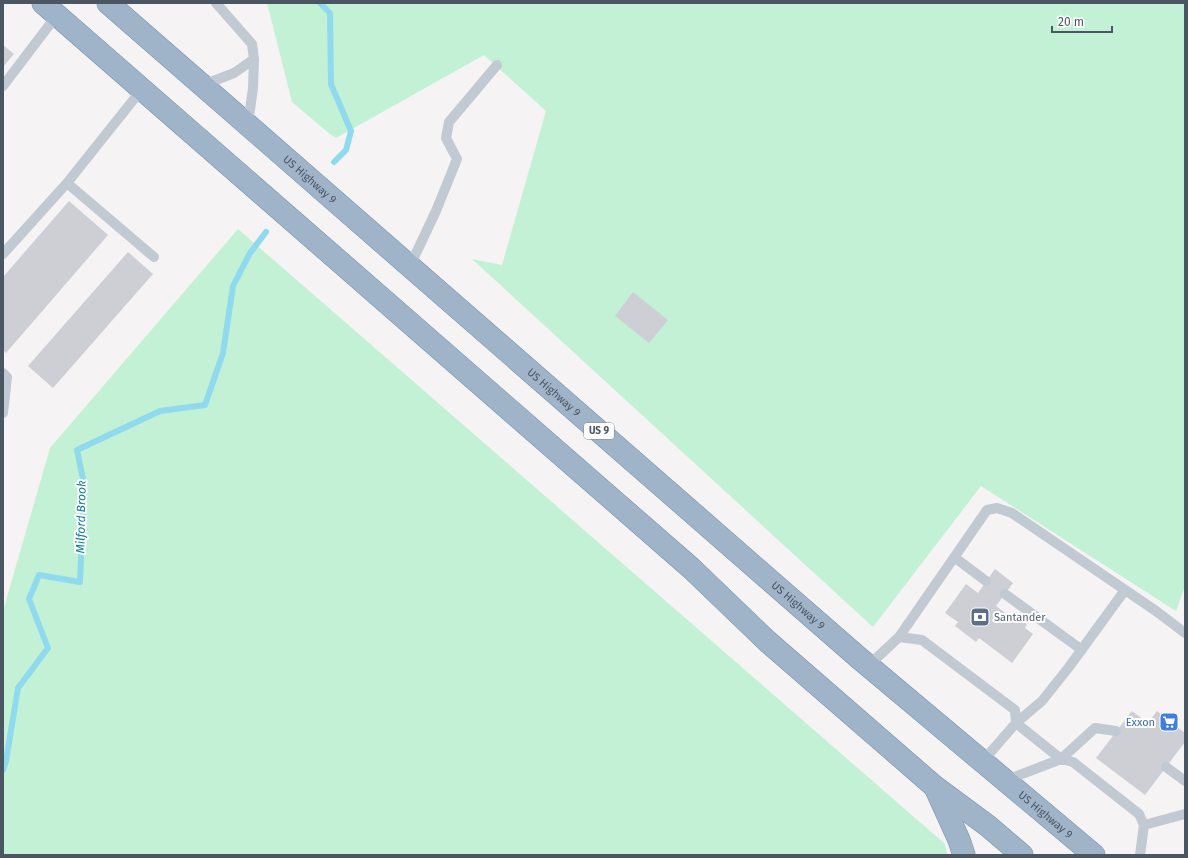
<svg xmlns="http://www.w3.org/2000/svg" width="1188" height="858" font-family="'Fira Sans',sans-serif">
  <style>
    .green { fill: #c3f1d5 }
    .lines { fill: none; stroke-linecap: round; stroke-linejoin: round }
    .stream { stroke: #90daee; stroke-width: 6 }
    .building { fill: #cdcfd5 }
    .trunk-casing { stroke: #7690ad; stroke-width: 23 }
    .service { stroke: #c1cad2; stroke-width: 10 }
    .trunk { stroke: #9fb4c9; stroke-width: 22 }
    .labels { text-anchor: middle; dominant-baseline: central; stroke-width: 4; stroke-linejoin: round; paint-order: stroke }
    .shield { fill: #fff; stroke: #808990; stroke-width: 1 }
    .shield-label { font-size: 10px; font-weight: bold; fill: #4a5661 }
    .street-label { font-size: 11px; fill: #4a5661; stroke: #fff }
    .service-label { font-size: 11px; fill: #4e5e75; stroke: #fff; text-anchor: start }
    .shop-label { font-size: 11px; fill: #366cbe; stroke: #fff; text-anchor: end }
    .water-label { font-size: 12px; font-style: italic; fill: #0c7c9b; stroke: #fff }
  </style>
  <rect width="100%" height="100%" fill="#f5f3f3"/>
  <path class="green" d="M267 3H1185V586L1176 611 981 486 873 627 472 259 502 265 546 111 484 55 336 138 331 135 292 102Z
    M238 229 945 844 947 855H3V611L50 448Z"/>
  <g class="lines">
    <path class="stream" d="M320 3 330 13 331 84 351 131 346 150 334 162
      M3 770 6 761 18 688 48 648 29 599 39 575 80 582 84 484 77 450 160 411 205 405 223 353 233 286 250 253 266 232"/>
  </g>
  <path class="building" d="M3 45 14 54 3 67Z
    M69 201 108 235 6 353 3 350V277Z
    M128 252 153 274 53 388 28 366Z
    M633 292 668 320 649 343 615 316Z
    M995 569 1013 583 996 606 1012 618 1015 615 1027 624 1025 628 1033 634 1012 663 979 638 976 642 955 626 958 622 945 613 966 584 978 593Z
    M1132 711 1148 723 1157 711 1185 733V742L1145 795 1096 758Z"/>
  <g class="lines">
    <g class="trunk-casing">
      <g id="trunk">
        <path d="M43 3 691 568 767 641 934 786 988 826 1022 855"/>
        <path id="s1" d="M108 3 859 658 1094 855"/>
        <path d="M935 787 959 840 964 855"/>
      </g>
    </g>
    <path class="service" d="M216 3 252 44 254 59
      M203 85 234 73 254 59 253 88 248 124
      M3 86 57 15
      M67 183 154 257
      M3 254 67 183 142 89
      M410 266 436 211 457 159 446 138 449 122 497 65
      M3 373 7 377 3 413
      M954 557 986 581
      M1005 594 1082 650
      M899 637 922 640 1015 710 1016 723 1061 759 1073 762 1139 814 1144 825 1140 855
      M868 666 899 637 987 510 997 508 1012 513 1156 611 1185 633
      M982 762 1016 723 1042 701 1069 667 1125 590
      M1166 767 1185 781
      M1004 781 1061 759 1095 728 1116 731
      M1144 825 1185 814"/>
    <use href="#trunk" class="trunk"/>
  </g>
  <defs>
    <g id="bank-square" transform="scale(1)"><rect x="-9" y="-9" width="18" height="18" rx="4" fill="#5c6f8a" stroke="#fff"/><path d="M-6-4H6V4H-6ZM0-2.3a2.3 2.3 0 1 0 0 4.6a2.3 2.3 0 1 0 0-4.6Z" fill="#fff"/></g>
    <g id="supermarket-square" transform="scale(1)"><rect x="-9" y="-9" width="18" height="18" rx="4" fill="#3f7fe0" stroke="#fff"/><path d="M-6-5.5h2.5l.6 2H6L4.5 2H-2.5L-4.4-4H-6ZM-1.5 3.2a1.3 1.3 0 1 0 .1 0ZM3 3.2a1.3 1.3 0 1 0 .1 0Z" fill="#fff"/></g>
  </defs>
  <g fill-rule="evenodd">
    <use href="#bank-square" x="980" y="617"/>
    <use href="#supermarket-square" x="1169" y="722"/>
  </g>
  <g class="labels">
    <rect class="shield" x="584" y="423" width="30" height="16" rx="3"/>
    <g class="shield-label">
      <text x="599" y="431">US 9</text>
    </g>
    <g class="street-label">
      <text stroke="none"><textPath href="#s1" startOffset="268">US Highway 9</textPath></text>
      <text stroke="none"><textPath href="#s1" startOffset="592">US Highway 9</textPath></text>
      <text stroke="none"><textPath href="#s1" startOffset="916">US Highway 9</textPath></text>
      <text stroke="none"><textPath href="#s1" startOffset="1240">US Highway 9</textPath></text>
    </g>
    <g class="service-label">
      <text x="994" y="617">Santander</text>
    </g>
    <g class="shop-label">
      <text x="1155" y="722">Exxon</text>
    </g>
    <g class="water-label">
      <text transform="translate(81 517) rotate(-89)">Milford Brook</text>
    </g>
  </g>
  <rect width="1188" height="858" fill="none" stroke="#4a5661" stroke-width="8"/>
  <path d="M1052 26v6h60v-6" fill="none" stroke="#4a5661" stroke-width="2"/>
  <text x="1058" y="26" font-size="12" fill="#4a5661" stroke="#ffffff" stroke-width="3" paint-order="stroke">20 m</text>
</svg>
